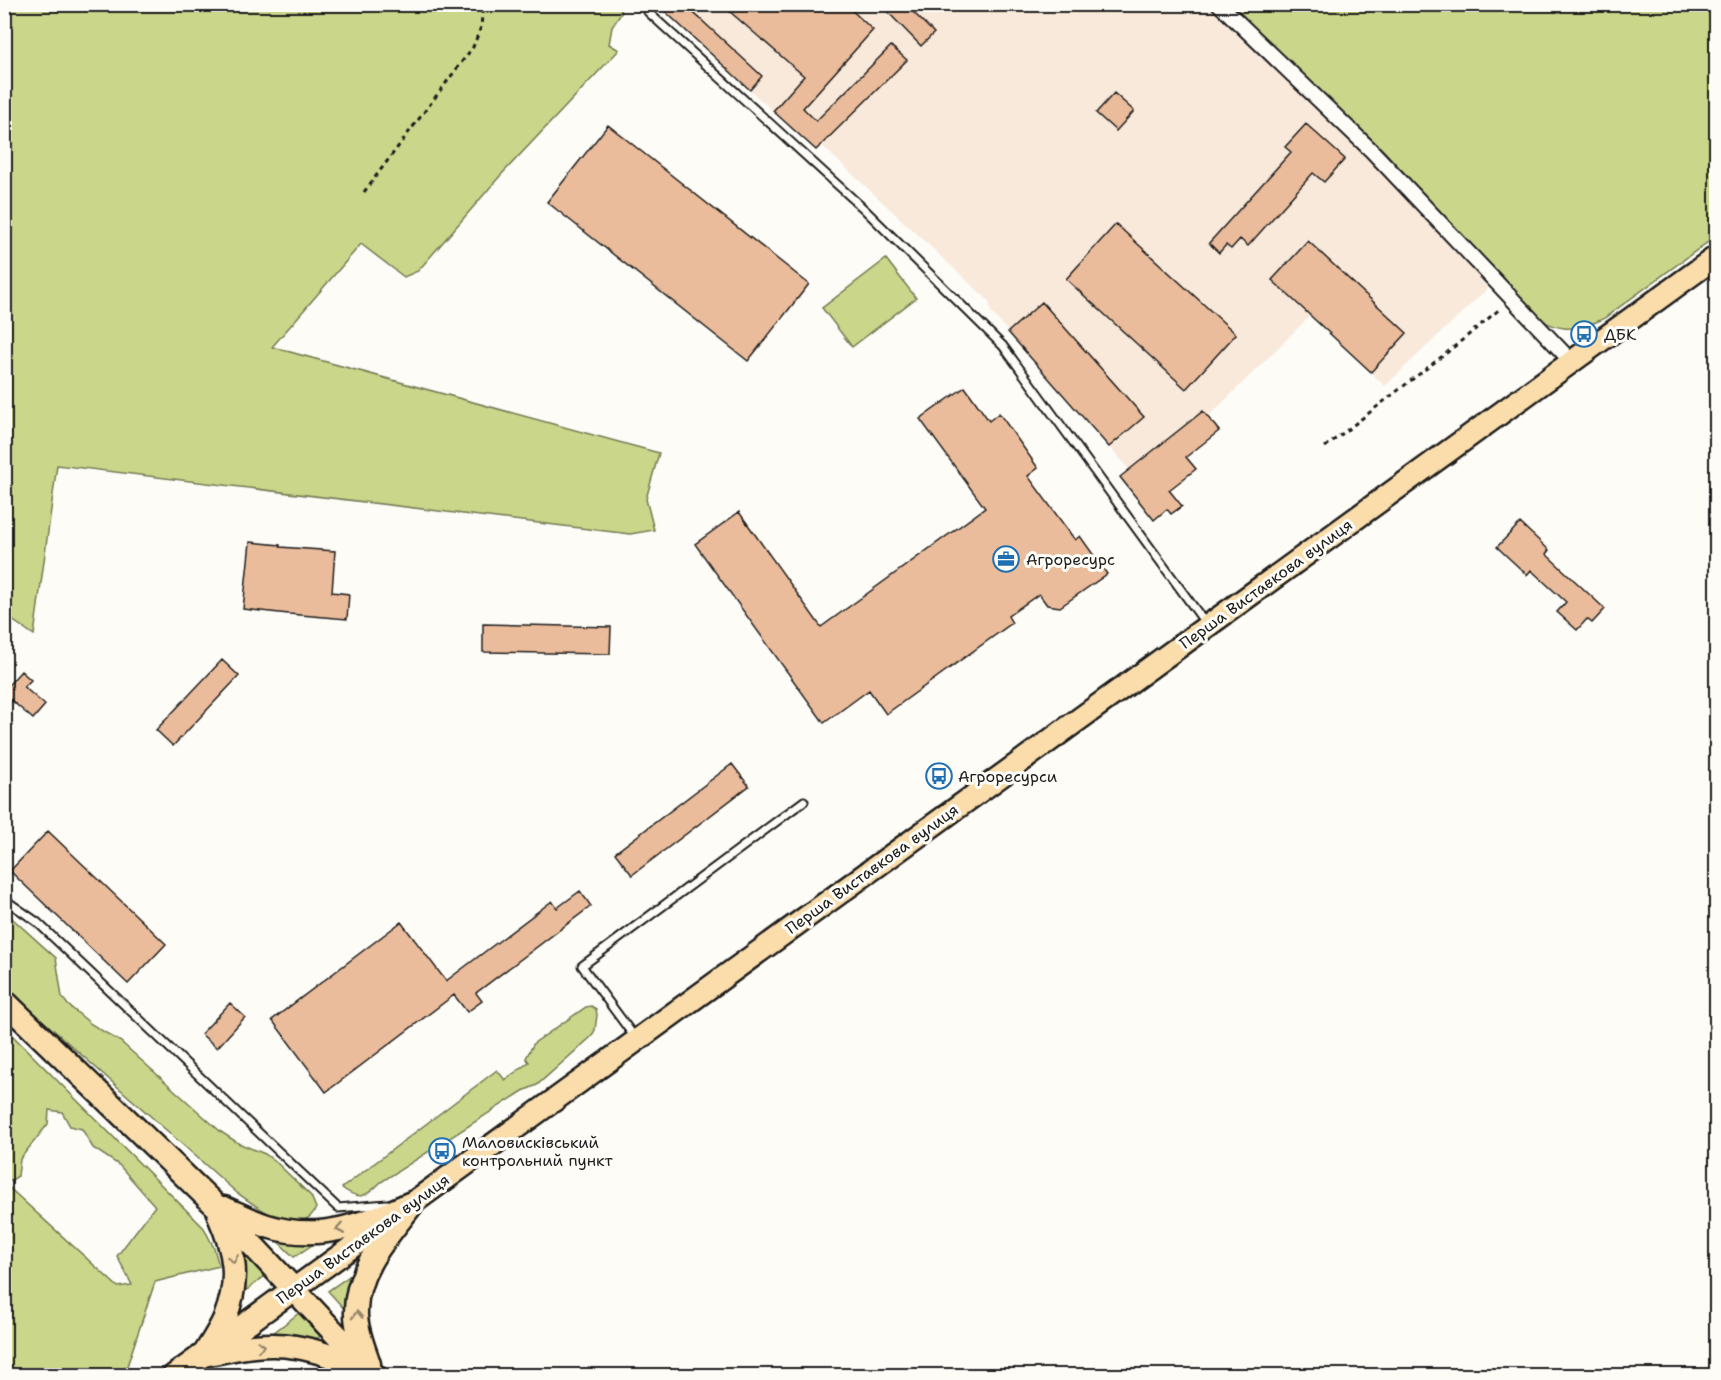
<svg xmlns="http://www.w3.org/2000/svg" width="1721" height="1380" font-family="'Shantell Sans',sans-serif">
  <style>
    .built { fill: #f8e9db }
    .green { fill: #cad68a; stroke: #737953; stroke-width: 1.5; fill-rule: evenodd }
    .building { fill: #ebbc9b; stroke: #1c1c1c; stroke-width: 1.5 }
    .lines { fill: none; stroke-linecap: round; stroke-linejoin: round }
    .service-casing { stroke: #1c1c1c; stroke-width: 11 }
    .minor-casing { stroke: #1c1c1c; stroke-width: 18 }
    .primary-casing { stroke: #1c1c1c; stroke-width: 26 }
    .trunk-casing { stroke: #1c1c1c; stroke-width: 27 }
    .path { stroke: #1c1c1c; stroke-width: 3; stroke-dasharray: 4.5 4.5; stroke-linecap: butt }
    .service { stroke: #fdfcf7; stroke-width: 7 }
    .minor { stroke: #fdfcf7; stroke-width: 14 }
    .primary { stroke: #faddab; stroke-width: 21 }
    .trunk { stroke: #faddab; stroke-width: 22 }
    .oneway { stroke: #96866b }
    .labels { text-anchor: middle; dominant-baseline: central; stroke-width: 6; stroke-linejoin: round; paint-order: stroke }
    .poi-label { font-size: 16px; fill: #1c1c1c; stroke: #fdfcf7; text-anchor: start }
    .street-label { font-size: 16px; fill: #1c1c1c; stroke: #fdfcf7 }
  </style>
  <rect width="100%" height="100%" fill="#fdfcf7"/>
  <filter id="ink" filterUnits="userSpaceOnUse"><feTurbulence type="fractalNoise" baseFrequency=".0167" numOctaves="2"/><feDisplacementMap in="SourceGraphic" scale="12" xChannelSelector="R" yChannelSelector="G"/><feConvolveMatrix kernelMatrix="1 2 1 2 8 2 1 2 1" color-interpolation-filters="sRGB"/></filter>
  <g filter="url(#ink)">
    <path class="built" d="M657 5H1209L1376 166 1490 286 1385 386 1310 316 1208 417 1219 431 1186 456 1196 469 1170 490 1182 506 1171 514 1167 510 1154 520 1120 477 1129 469 991 312 989 301 821 145 773 111Z"/>
    <path class="green" d="M4 5H617L622 12 612 27 609 44 619 50 500 176 418 271 404 277 361 244 272 347 659 453 646 499 654 530 630 534 57 465 34 635 5 615Z
      M1228 5H1716V236L1603 319C1575 332 1555 333 1531 312L1384 151Z
      M886 259 916 298 852 347 822 308Z
      M4 911 56 958 62 997 68 1005 91 1024 121 1042 221 1132 238 1143 265 1154 277 1163 311 1196 316 1208C300 1241 254 1205 236 1192L5 987Z
      M591 1006 596 1009 597 1015 595 1030 591 1037 537 1085 523 1091 381 1182C366 1197 360 1201 342 1188L497 1070 505 1080 529 1062 526 1058 534 1043 586 1007Z
      M4 1027 204 1228 214 1248 219 1266 155 1282 127 1366 116 1375H5ZM49 1110 62 1112 70 1126 82 1129 93 1148 119 1165 155 1206 117 1256 132 1285 118 1287 5 1184 18 1176 20 1159 48 1124Z
      M267 1231 324 1237 294 1257Z
      M240 1249 265 1276 243 1293Z
      M358 1270 347 1312 328 1291Z
      M299 1313 320 1336 318 1338 294 1336 268 1337Z"/>
    <path class="building" d="M657 4H684L762 76 750 90Z
      M721 4H845L873 30 803 108 816 121 891 46 907 60 816 150 773 111 804 76Z
      M880 4H905L934 33 921 46Z
      M1114 93 1134 111 1116 131 1096 113Z
      M1306 124 1345 159 1324 182 1313 173 1248 246 1240 239 1231 249 1226 245 1219 253 1209 243 1291 152 1285 147Z
      M608 125 809 284 748 361 547 202Z
      M1116 224 1236 334 1186 389 1066 279Z
      M1308 241 1407 333 1371 372 1272 280Z
      M1042 302 1144 417 1109 447 1008 332Z
      M965 387 989 421 999 413 1038 468 1028 476 1075 540 1080 536 1107 574 1060 607 1047 605 1039 594 1008 616 1012 623 886 714 869 690 824 723 695 544 739 512 821 627 985 508 920 419Z
      M1203 411 1219 431 1186 457 1196 469 1169 490 1182 506 1171 514 1167 509 1154 520 1120 477Z
      M1520 523 1549 550 1546 554 1605 609 1592 623 1587 619 1577 630 1557 612 1566 602 1531 570 1527 575 1497 547Z
      M250 542 280 545V547L335 551 332 592 349 594 347 619 289 614 243 609Z
      M483 624 611 627 610 654 483 652Z
      M222 660 239 676 173 746 156 730Z
      M21 671 31 680 24 687 45 705 33 719 4 694V690Z
      M732 764 749 786 632 875 615 853Z
      M48 831 166 944 128 984 10 871Z
      M580 891 591 906 476 993 482 1001 467 1012 454 995 326 1092 272 1020 401 922 446 981 552 901 557 908Z
      M230 1003 245 1017 217 1048 201 1034Z"/>
    <g class="lines">
      <g class="service-casing">
        <path id="service" d="M648 12 864 209 1003 346 1206 624
          M4 899 37 922 338 1208 387 1204
          M636 1039 582 966 804 801"/>
      </g>
      <g class="minor-casing">
        <path id="minor" d="M1219 4 1372 151 1572 362"/>
      </g>
      <g class="primary-casing">
        <path id="primary" d="M294 1289 1716 257"/>
      </g>
      <g class="trunk-casing">
        <path id="trunk" d="M4 1001 214 1204 375 1376
          M224 1208C238 1214 252 1221 267 1226 321 1243 366 1223 414 1202
          M204 1355C233 1349 266 1341 296 1347 321 1351 344 1361 367 1370
          M204 1355C211 1343 220 1330 225 1318 240 1280 235 1252 219 1216
          M369 1364C364 1348 355 1328 356 1311 356 1268 389 1235 413 1203
          M174 1376 294 1289"/>
      </g>
      <path class="path" d="M364 192 473 47 481 27 483 4
        M1325 447 1449 351 1501 308"/>
      <use href="#service" class="service"/>
      <use href="#minor" class="minor"/>
      <use href="#primary" class="primary"/>
      <use href="#trunk" class="trunk"/>
    </g>
    <defs><path id="oneway-chevron" d="M-2-3.5L2.5 0L-2 3.5" fill="none" stroke-width="1.6" stroke-linecap="round" stroke-linejoin="round" transform="scale(1.5)"/></defs>
    <g class="oneway">
      <use href="#oneway-chevron" transform="translate(340 1229) rotate(170)"/>
      <use href="#oneway-chevron" transform="translate(233 1259) rotate(80)"/>
      <use href="#oneway-chevron" transform="translate(357 1315) rotate(-94)"/>
      <use href="#oneway-chevron" transform="translate(261 1346) rotate(-3)"/>
    </g>
  </g>
  <defs>
    <g id="bus-ring" transform="scale(1.35)"><circle r="9.5" fill="#fdfcf7" stroke="#1f6fb2" stroke-width="1.5"/><path d="M-5-6H5V4H4V6H2V4H-2V6H-4V4H-5ZM-3.5-4V0h7V-4ZM-3.5 1.2v1.5H-2V1.2ZM2 1.2v1.5H3.5V1.2Z" fill="#1f6fb2"/></g>
    <g id="office-ring" transform="scale(1.35)"><circle r="9.5" fill="#fdfcf7" stroke="#1f6fb2" stroke-width="1.5"/><path d="M-6-3h4V-5.5h4V-3h4V5H-6ZM-1-4.5V-3h2v-1.5ZM-6 0V1H6V0Z" fill="#1f6fb2"/></g>
  </defs>
  <g fill-rule="evenodd">
    <use href="#bus-ring" x="1584" y="334"/>
    <use href="#office-ring" x="1006" y="559"/>
    <use href="#bus-ring" x="939" y="776"/>
    <use href="#bus-ring" x="442" y="1151"/>
  </g>
  <g class="labels">
    <g class="poi-label">
      <text x="1604" y="334">ДБК</text>
      <text x="1026" y="559">Агроресурс</text>
      <text x="958" y="776">Агроресурси</text>
      <text x="462" y="1142">Маловисківський<tspan x="462" dy="18">контрольний пункт</tspan></text>
    </g>
    <g class="street-label">
      <text transform="translate(1266 584) rotate(-36)">Перша Виставкова вулиця</text>
      <text transform="translate(872 869) rotate(-36)">Перша Виставкова вулиця</text>
      <text transform="translate(363 1239) rotate(-36)">Перша Виставкова вулиця</text>
    </g>
  </g>
  <rect width="1721" height="1380" fill="none" stroke="#fdfcf7" stroke-width="24"/>
  <rect x="12" y="12" width="1697" height="1356" fill="none" stroke="#1c1c1c" stroke-width="2" filter="url(#ink)"/>
</svg>
